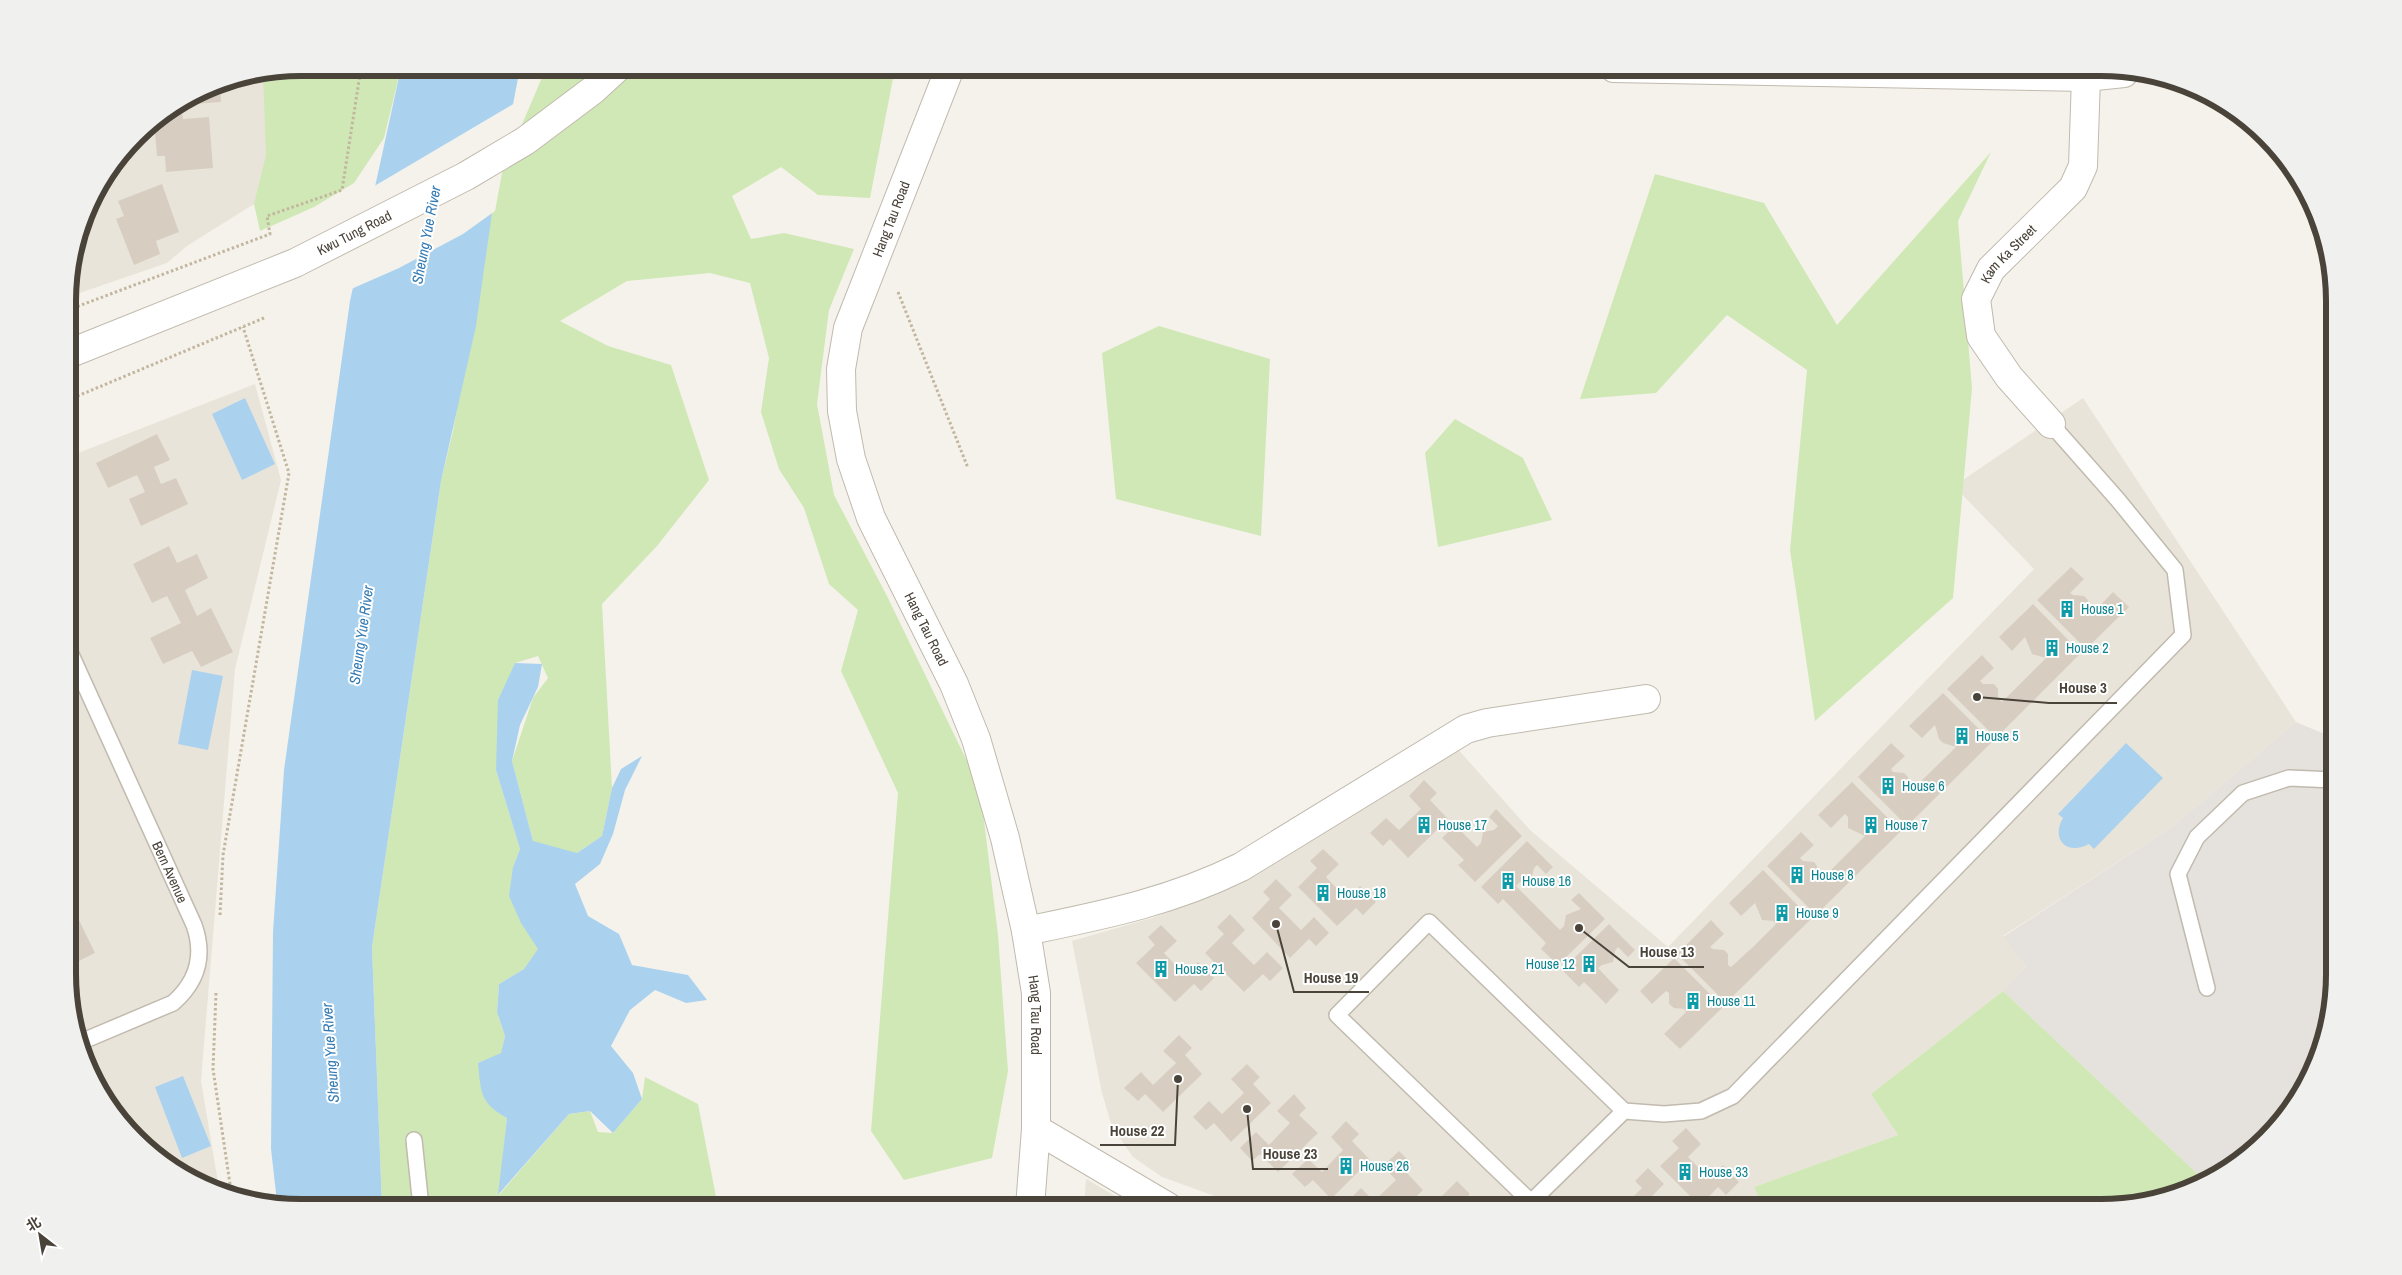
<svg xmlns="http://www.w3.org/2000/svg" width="2402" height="1275" font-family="'Archivo Narrow','Noto Sans SC',sans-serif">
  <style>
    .residential { fill: #e9e4d9 }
    .industrial { fill: #e5e1dc }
    .green { fill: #d0e8b6 }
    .water { fill: #aad2ef }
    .pier { fill: #f5f2eb }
    .building { fill: #d7cec1 }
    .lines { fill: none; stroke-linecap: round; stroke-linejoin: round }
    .service-casing { stroke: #c1baae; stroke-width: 18 }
    .minor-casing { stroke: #c1baae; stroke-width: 30 }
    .tertiary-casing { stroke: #c1baae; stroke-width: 30 }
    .path { stroke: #c2b69f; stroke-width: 3; stroke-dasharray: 2.5 2.5; stroke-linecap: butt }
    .service { stroke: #fff; stroke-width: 15 }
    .minor { stroke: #fff; stroke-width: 28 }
    .tertiary { stroke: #fff; stroke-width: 28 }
    .labels { text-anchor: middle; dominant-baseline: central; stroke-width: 4; stroke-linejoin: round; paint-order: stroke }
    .street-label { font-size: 14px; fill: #494339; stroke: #fff }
    .culture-label { font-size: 14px; fill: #0d838f; stroke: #fff; text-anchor: start }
    .water-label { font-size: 15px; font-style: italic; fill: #347bb4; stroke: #fff }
    .rim { fill: none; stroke: #494339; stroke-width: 6 }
    .leader { fill: none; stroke: #494339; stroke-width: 2 }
    .callout-dot { fill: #494339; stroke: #fff; stroke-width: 2 }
    .callout-label { font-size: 15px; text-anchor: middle; font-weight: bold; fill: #494339; stroke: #fff; stroke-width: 4; stroke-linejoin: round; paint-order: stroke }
  </style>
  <rect width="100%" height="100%" fill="#f5f2eb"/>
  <path class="residential" d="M301 68 318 164 187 246 167 263 68 297V285L92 197 147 126 212 85Z
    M255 384 281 480 235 669 201 1081 219 1188 197 1183 147 1150 107 1104 70 1005 68 457Z
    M2083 398 2296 722 2173 826 2003 936 2026 967 2003 991 1871 1094 1898 1135 1754 1187 1763 1207H1245L1162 1177 1133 1157 1112 1127 1102 1093 1072 941 1155 917 1215 892 1455 746 1530 830 1668 947 2034 569 1954 486Z
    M1086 1179 1134 1207H1084Z"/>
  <path class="industrial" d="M2296 722 2334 738V975L2310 1078 2276 1128 2231 1168 2205 1181 2003 991 2026 967 2003 937 2173 826Z"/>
  <path class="green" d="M301 68H401L384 138 354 183 314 207 260 231 254 204 266 155 263 75Z
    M546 68H895L870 198 818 195 781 167 732 196 751 239 784 233 854 249 829 310 817 404 834 495 887 596 980 788 998 935 1008 1071 992 1158 904 1180 871 1131 898 793 841 671 858 610 829 584 804 508 779 469 761 412 769 358 750 283 710 273 627 281 560 321 608 346 671 365 709 480 657 546 602 604 612 788 602 836 577 853 561 858 533 841 512 761 533 698 548 678 538 656 515 663 496 770 520 849 513 867 546 944 524 969 499 984 497 1012 505 1036 501 1054 478 1063 507 1118 499 1195 569 1114 590 1111 598 1132 613 1133 642 1099 645 1077 698 1104 718 1207H382L372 947 441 481 453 431 497 183Z
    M1991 152 1958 221 1972 388 1953 598 1815 721 1790 550 1807 370 1727 315 1656 393 1580 399 1655 174 1764 203 1837 325Z
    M1159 326 1270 359 1261 536 1116 499 1102 353Z
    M1455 419 1523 458 1552 520 1438 547 1425 453Z
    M2003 991 2205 1181 2176 1195 2116 1207H1763L1754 1187 1898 1135 1871 1094Z"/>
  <path class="water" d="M401 68H520L492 213 476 326 441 481 372 947 382 1207H301L277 1202 271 1149 273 932 284 770 350 301Z
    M245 398 275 464 242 480 212 414Z
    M515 663 542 664 538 687 520 725 512 761 533 841 577 853 602 836 612 788 621 769 642 756 625 790 613 834 600 864 575 884 588 916 619 934 632 965 688 975 707 1000 686 1003 655 990 630 1010 611 1046 633 1073 642 1099 613 1133 590 1111 569 1114 498 1195 507 1118C480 1103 481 1093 478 1063L501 1053 505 1036 497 1012 499 984 524 969 538 949 521 923 509 896 513 867 520 849 496 770 498 700Z
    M192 670 223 676 208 750 178 744Z
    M2126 743 2163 778 2094 849 2089 844C2068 856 2050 840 2063 818L2058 814Z
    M183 1076 211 1146 182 1158 155 1087Z"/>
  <path class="pier" d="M515 103 495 211 463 234 399 268 349 290 371 188Z"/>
  <path class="building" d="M220 84 221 102 181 105 183 119 209 117 213 168 166 172 165 156H157L154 121 212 85Z
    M162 184 179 232 156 241 160 254 134 265 116 219 124 216 118 201Z
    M157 434 170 460 154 467 161 484 176 478 188 504 141 526 129 499 145 492 137 475 108 488 96 463Z
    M169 546 177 563 197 554 208 578 185 590 197 616 211 608 233 652 201 667 192 651 163 664 150 638 181 623 167 596 152 603 133 564Z
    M2071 567 2084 579 2070 593 2073 595 2084 596 2088 600V610L2092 614 2113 592 2129 607 2086 649 2037 600Z
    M2033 604 2081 653 1996 738 1947 689 1982 655 1994 668 1980 681 1983 684H1994L1998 689V699L2002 702 2046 658 2032 654 2025 637 2012 651 1999 637Z
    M1943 693 1992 742 1907 826 1858 777 1891 743 1905 756 1891 769 1893 772 1904 773 1908 777 1909 787 1912 790 1956 747 1943 743 1939 739 1935 725 1922 738 1909 726Z
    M1424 780 1437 793 1430 800 1448 819 1408 858 1390 839 1383 846 1370 833 1386 818 1399 830 1421 809 1409 796Z
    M1852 782 1901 831 1816 915 1767 866 1801 832 1814 845 1800 858 1803 861 1814 862 1817 866 1818 877 1821 880 1865 836 1848 828V817L1845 814 1831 828 1818 815Z
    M1496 809 1522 836 1475 882 1458 865 1464 860 1442 838 1455 825 1477 847 1481 843 1483 832 1494 830 1498 826 1489 817Z
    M1527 841 1553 867 1546 874 1537 865 1534 868 1531 880 1520 882 1516 886 1560 930 1564 926 1566 915 1581 909 1571 900 1579 893 1605 919 1558 965 1541 949 1546 943 1503 899 1498 904 1481 887Z
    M1323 849 1339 864 1326 877 1347 899 1360 886 1376 902 1363 915 1356 908 1337 926 1298 887 1317 868 1310 861Z
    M1763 870 1811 919 1726 1003 1677 954 1711 920 1724 934 1710 947 1713 949 1724 950 1728 954V965L1731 967 1754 946 1776 924 1773 921 1762 920 1755 903 1741 916 1729 903Z
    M1276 879 1292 895 1279 908 1301 930 1314 917 1329 933 1316 946 1309 939 1290 958 1252 918 1270 899 1263 892Z
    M1230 914 1245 930 1232 943 1254 965 1267 952 1283 968 1270 981 1263 974 1244 992 1205 953 1224 934 1217 927Z
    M78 918 95 953 71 965 69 922Z
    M1609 924 1635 950 1628 957 1618 947 1615 951 1613 962 1602 965 1598 968 1619 990 1606 1004 1584 982 1579 987 1562 970Z
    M1161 925 1177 941 1164 953 1185 975 1198 962 1214 978 1201 991 1194 984 1175 1002 1136 963 1155 945 1148 937Z
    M1674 958 1723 1007 1680 1049 1664 1034 1686 1012 1684 1009 1674 1008 1669 1004V993L1666 991 1652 1004 1640 991Z
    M1179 1035 1192 1048 1185 1055 1202 1074 1163 1112 1145 1094 1138 1101 1124 1088 1141 1072 1153 1085 1176 1063 1163 1051Z
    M1247 1064 1260 1077 1253 1084 1271 1103 1231 1142 1214 1123 1206 1130 1193 1117 1209 1101 1222 1114 1244 1093 1231 1079Z
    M1294 1094 1306 1108 1299 1115 1318 1133 1278 1172 1260 1154 1252 1161 1240 1148 1256 1132 1269 1145 1290 1123 1277 1111Z
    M116 1101 124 1123 107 1104Z
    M1346 1121 1359 1134 1352 1141 1370 1160 1331 1199 1313 1180 1305 1187 1292 1174 1308 1159 1322 1172 1343 1150 1331 1137Z
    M1686 1128 1701 1144 1688 1157 1709 1178 1723 1165 1739 1182 1726 1195 1718 1187 1700 1206 1660 1166 1679 1148 1672 1141Z
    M1399 1151 1412 1164 1405 1171 1423 1190 1406 1207H1348L1345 1204 1361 1188 1374 1201 1396 1180 1383 1166Z
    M1648 1168 1664 1184 1651 1197 1661 1207H1623L1642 1188 1635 1181Z
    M1457 1181 1470 1194 1463 1201 1469 1207H1452L1441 1197Z"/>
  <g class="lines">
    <g class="service-casing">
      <g id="service">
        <path id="s1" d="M69 650 194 925C205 956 197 982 173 1003L83 1041"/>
        <path d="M2207 988 2178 874 2197 837 2243 793 2289 778 2334 780"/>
        <path d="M1624 1111 1429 922 1337 1015 1531 1202 1624 1111 1664 1114 1701 1111 1733 1096 2183 635 2175 570 2118 500 2051 424"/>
        <path d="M414 1140 421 1207"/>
      </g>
    </g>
    <g class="minor-casing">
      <g id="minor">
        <path id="s2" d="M950 68 848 328 841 369 842 411 851 459 871 518 954 684 976 739 1005 838 1026 931 1036 993V1129L1030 1207"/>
        <path id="s3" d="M2051 424 2009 377 1981 336 1976 299 1991 269 2073 188 2083 166 2086 77"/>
        <path d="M1026 931C1103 915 1170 902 1241 867L1466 729 1487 723 1646 699"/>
        <path d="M1036 1129 1168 1207"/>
      </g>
    </g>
    <g class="tertiary-casing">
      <g id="tertiary">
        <path d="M1614 68 2086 77 2124 73"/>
        <path id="s4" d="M68 354 295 263 466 176 525 141 593 90 617 68"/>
      </g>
    </g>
    <path class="path" d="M898 292 968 468
      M68 310 270 234 267 216 342 190 361 68
      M68 400 264 318
      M220 915 223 855 289 473 243 327
      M216 993 213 1069 231 1191"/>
    <use href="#service" class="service"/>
    <use href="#minor" class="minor"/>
    <use href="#tertiary" class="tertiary"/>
  </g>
  <defs>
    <g id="building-bare" transform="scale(1.35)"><path d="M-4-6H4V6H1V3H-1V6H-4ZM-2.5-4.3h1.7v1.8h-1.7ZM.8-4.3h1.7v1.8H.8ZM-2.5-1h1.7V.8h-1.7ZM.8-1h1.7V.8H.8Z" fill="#0f9aa8" stroke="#fff" stroke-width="2.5" paint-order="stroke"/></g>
  </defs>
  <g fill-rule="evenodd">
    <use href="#building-bare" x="2067" y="609"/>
    <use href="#building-bare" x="2052" y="648"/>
    <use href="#building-bare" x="1962" y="736"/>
    <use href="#building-bare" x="1888" y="786"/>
    <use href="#building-bare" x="1424" y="825"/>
    <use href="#building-bare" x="1871" y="825"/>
    <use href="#building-bare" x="1797" y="875"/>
    <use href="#building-bare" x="1508" y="881"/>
    <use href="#building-bare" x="1323" y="893"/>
    <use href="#building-bare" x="1782" y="913"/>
    <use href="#building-bare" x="1589" y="964"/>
    <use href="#building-bare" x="1161" y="969"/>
    <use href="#building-bare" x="1693" y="1001"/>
    <use href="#building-bare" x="1346" y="1166"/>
    <use href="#building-bare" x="1685" y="1172"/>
  </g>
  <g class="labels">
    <g class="street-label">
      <text transform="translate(891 219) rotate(-69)">Hang Tau Road</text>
      <text stroke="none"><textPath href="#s4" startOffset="311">Kwu Tung Road</textPath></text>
      <text stroke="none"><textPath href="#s3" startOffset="206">Kam Ka Street</textPath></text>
      <text stroke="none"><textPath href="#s2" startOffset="598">Hang Tau Road</textPath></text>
      <text stroke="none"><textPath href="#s1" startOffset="244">Bern Avenue</textPath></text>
      <text stroke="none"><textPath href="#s2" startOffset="1002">Hang Tau Road</textPath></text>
    </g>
    <g class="culture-label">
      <text x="2081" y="609">House 1</text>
      <text x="2066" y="648">House 2</text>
      <text x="1976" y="736">House 5</text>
      <text x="1902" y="786">House 6</text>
      <text x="1438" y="825">House 17</text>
      <text x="1885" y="825">House 7</text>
      <text x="1811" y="875">House 8</text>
      <text x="1522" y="881">House 16</text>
      <text x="1337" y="893">House 18</text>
      <text x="1796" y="913">House 9</text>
      <text x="1575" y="964" text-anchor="end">House 12</text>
      <text x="1175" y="969">House 21</text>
      <text x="1707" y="1001">House 11</text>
      <text x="1360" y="1166">House 26</text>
      <text x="1699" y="1172">House 33</text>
    </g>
    <g class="water-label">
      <text transform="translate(426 235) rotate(-79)">Sheung Yue River</text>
      <text transform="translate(361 635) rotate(-82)">Sheung Yue River</text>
      <text transform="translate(330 1053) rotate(-94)">Sheung Yue River</text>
    </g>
  </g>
  <path d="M0 0H2402V1275H0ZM301 76H2101A225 225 0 0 1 2326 301V974A225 225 0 0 1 2101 1199H301A225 225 0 0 1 76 974V301A225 225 0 0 1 301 76Z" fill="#f0f0ef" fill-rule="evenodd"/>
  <path class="rim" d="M301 76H2101A225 225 0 0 1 2326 301V974A225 225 0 0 1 2101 1199H301A225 225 0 0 1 76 974V301A225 225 0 0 1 301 76Z"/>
  <path class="leader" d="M1977 697L2049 703H2117M1579 928L1629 967H1704M1276 924L1294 992H1369M1178 1079L1175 1145H1100M1247 1109L1253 1169H1328"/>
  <g class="callout-dot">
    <circle cx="1977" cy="697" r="5"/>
    <circle cx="1579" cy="928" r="5"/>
    <circle cx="1276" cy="924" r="5"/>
    <circle cx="1178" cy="1079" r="5"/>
    <circle cx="1247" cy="1109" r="5"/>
  </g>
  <g class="callout-label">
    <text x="2083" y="693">House 3</text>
    <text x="1667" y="957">House 13</text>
    <text x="1331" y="983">House 19</text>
    <text x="1137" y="1136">House 22</text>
    <text x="1290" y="1159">House 23</text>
  </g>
  <g transform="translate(40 1235) rotate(329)" stroke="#ffffff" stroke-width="4" paint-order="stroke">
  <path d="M0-4L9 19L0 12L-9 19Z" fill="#494339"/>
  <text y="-8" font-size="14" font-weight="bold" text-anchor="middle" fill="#494339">北</text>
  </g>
</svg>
